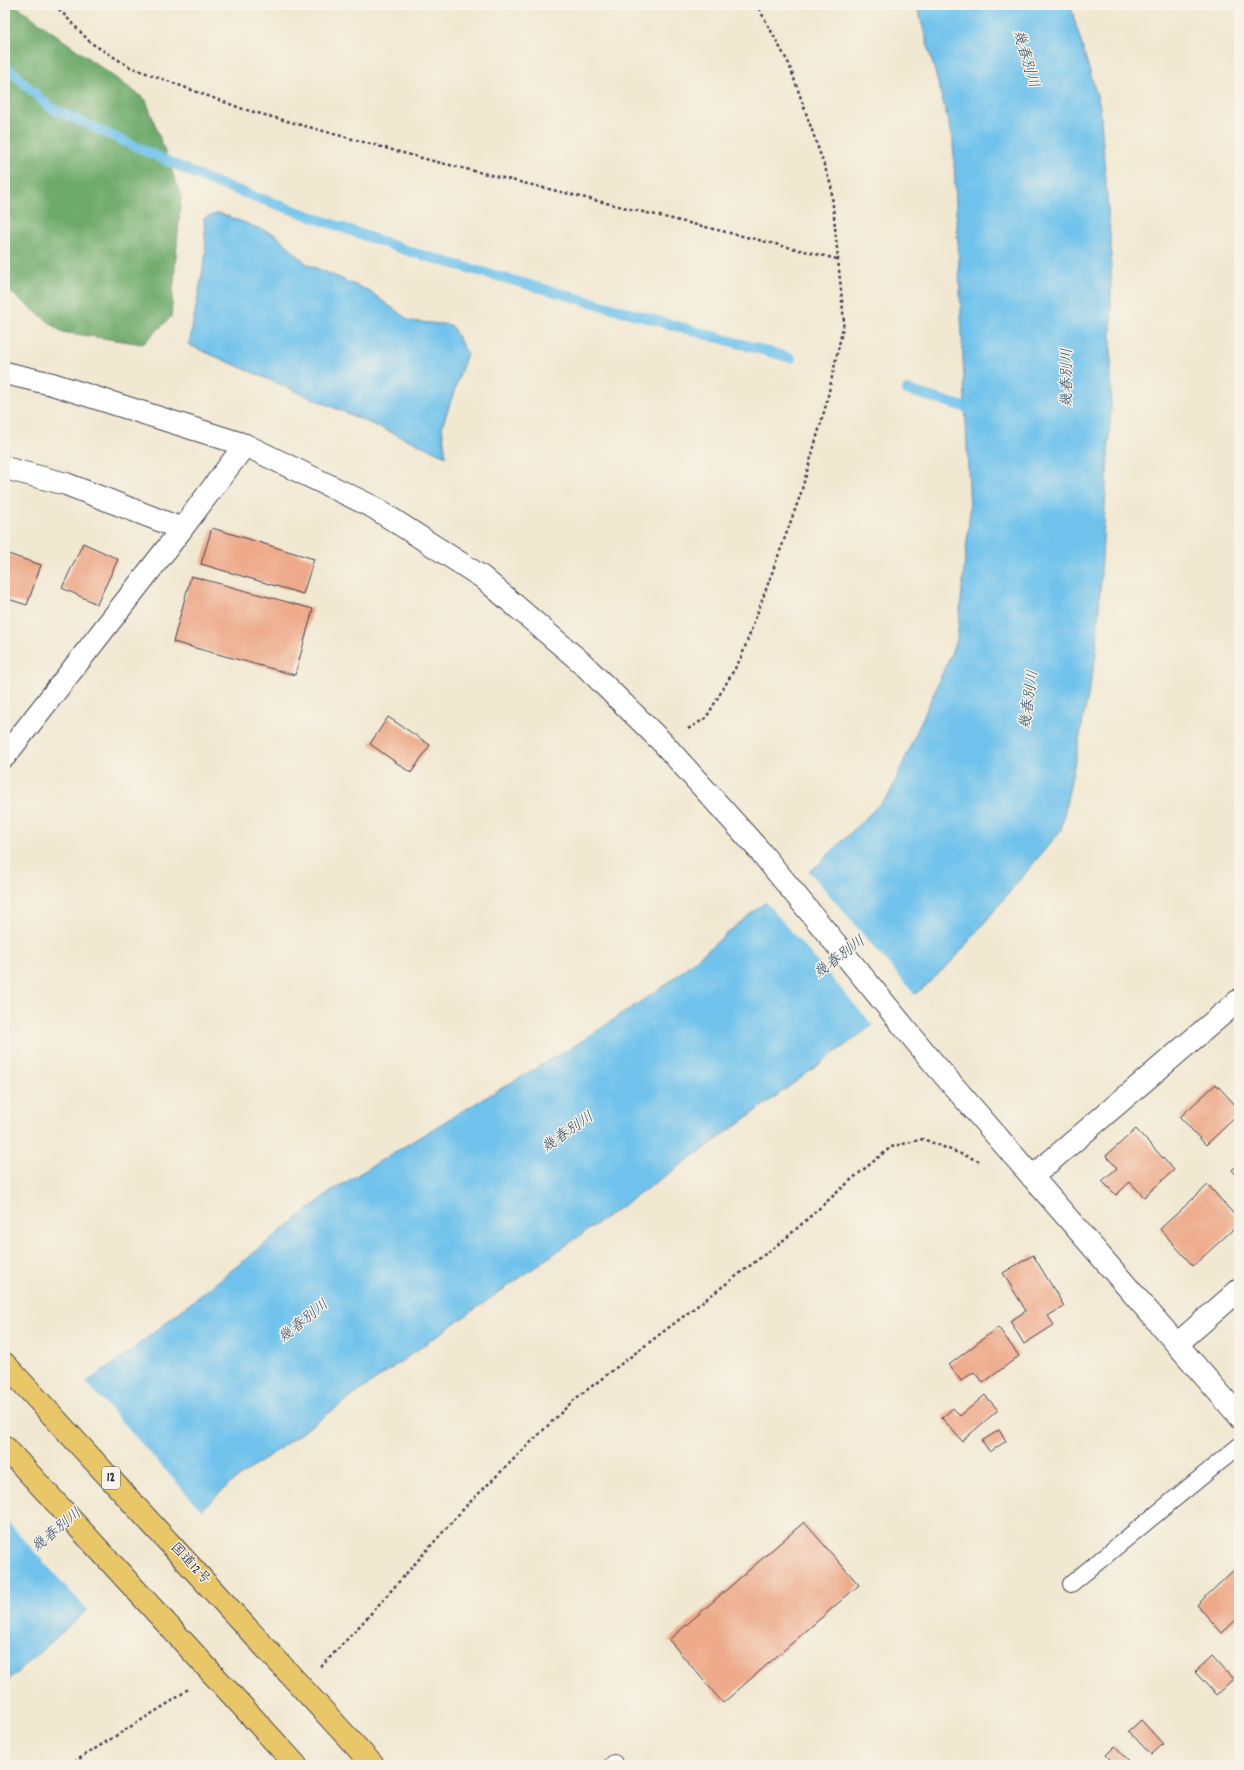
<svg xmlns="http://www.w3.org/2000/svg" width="1244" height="1770" font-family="Dekko,'Klee One',sans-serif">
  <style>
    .forest { fill: #6eaa6b; stroke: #486653 }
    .water { fill: #70c2ec; stroke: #497294 }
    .pier { fill: #f1e8d1 }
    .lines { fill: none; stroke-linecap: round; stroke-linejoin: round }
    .stream { stroke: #70c2ec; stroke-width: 10 }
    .building { fill: #eeaa8a }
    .service-casing { stroke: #414052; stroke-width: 18 }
    .minor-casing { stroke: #414052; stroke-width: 24 }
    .tertiary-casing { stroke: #414052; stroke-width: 24 }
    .trunk-casing { stroke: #414052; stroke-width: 24 }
    .path { stroke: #414052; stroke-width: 2.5; stroke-dasharray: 3 3; stroke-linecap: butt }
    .service { stroke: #fff; stroke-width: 16 }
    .minor { stroke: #fff; stroke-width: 22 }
    .tertiary { stroke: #fff; stroke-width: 22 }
    .trunk { stroke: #e9c769; stroke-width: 22 }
    .labels { text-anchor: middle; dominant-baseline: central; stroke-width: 3; stroke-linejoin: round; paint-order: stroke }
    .shield { fill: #f7f3e8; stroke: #62616f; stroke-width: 1 }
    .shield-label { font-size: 13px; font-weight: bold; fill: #22223b }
    .street-label { font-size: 14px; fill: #22223b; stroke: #f7f3e8 }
    .water-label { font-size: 15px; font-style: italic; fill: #395270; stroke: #f7f3e8 }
  </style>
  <rect width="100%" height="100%" fill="#f7f3e8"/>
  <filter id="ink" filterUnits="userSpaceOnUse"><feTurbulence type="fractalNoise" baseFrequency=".025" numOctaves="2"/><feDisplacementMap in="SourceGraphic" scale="8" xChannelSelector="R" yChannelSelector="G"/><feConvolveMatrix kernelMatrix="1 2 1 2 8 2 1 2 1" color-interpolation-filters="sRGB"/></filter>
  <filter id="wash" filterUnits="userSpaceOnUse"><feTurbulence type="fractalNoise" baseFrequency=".012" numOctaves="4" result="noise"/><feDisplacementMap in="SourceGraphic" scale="16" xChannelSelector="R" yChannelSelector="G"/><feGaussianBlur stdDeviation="0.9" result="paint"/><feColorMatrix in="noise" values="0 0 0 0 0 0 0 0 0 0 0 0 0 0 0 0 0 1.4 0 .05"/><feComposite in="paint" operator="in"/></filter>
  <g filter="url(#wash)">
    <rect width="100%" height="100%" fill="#f1e8d1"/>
    <path class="forest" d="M5 5H15L146 100 181 196 171 317 143 344 62 332 5 288Z"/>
    <path class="water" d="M917 5H1070L1100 106 1111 249V408L1096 656 1061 830 955 958 927 985 715 1141 441 1333 231 1483 5 1683V1439L119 1360 333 1190 459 1113 576 1045 667 984 754 911 817 866 889 795 957 640 970 511 953 139Z
      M219 213 276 235 307 264 369 291 410 321 451 325 467 353 442 427 446 456 189 345 206 253 204 218Z"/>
    <path class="pier" d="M808 870 916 996 874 1027 765 901Z
      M85 1381 202 1511 89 1612 5 1519V1436Z"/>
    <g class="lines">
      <path class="stream" d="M5 65 49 107 211 181 411 252 791 358
        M907 390 978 411"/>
    </g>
    <g id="blocks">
      <path class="building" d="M212 528 314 559 303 594 201 564Z
        M83 543 118 559 97 604 62 588Z
        M5 553 41 565 27 605 5 598Z
        M191 576 313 609 295 675 173 642Z
        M388 717 430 745 411 773 370 744Z
        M1216 1084 1239 1109V1114L1206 1145 1180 1117Z
        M1136 1129 1174 1170 1144 1197 1130 1182 1116 1195 1102 1181 1117 1168 1106 1156Z
        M1239 1164V1178L1232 1170Z
        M1208 1185 1239 1220V1224L1193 1266 1160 1229Z
        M1033 1255 1064 1306 1048 1316 1054 1325 1024 1344 1010 1321 1026 1311 1003 1273Z
        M998 1327 1019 1356 983 1383 974 1372 961 1381 949 1365Z
        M985 1395 998 1410 962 1441 942 1418 953 1408 960 1416Z
        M999 1430 1006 1441 990 1452 982 1441Z
        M804 1522 859 1585 723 1703 669 1640Z
        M1239 1565V1617L1222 1633 1197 1605Z
        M1212 1656 1233 1679 1216 1695 1195 1672Z
        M1141 1720 1163 1744 1151 1755 1129 1731Z
        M1115 1746 1132 1764 1131 1765H1116L1106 1755Z"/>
    </g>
  </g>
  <g filter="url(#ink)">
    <use href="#blocks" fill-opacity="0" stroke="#414052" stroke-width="1"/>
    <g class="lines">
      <g class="service-casing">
        <path id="service" d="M1071 1584 1239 1446
          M612 1765 614 1763"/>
      </g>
      <g class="minor-casing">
        <path id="minor" d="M5 468 66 484 182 529
          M5 756 168 547 245 445
          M1032 1177 1239 1000
          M1177 1344 1239 1290"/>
      </g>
      <g class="tertiary-casing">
        <path id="tertiary" d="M5 373 52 384 245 445 373 507 482 577 581 662 664 744 759 850 931 1060 1239 1416"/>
      </g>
      <g class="trunk-casing">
        <path id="trunk" d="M5 1364 373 1765
          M5 1447 296 1765"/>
      </g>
      <path class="path" d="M55 5 91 43 130 67 243 109 429 160 837 259
        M688 729 706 718 741 658 800 496 826 405 844 322 831 185 789 64 757 5
        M321 1667 366 1619 466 1506 575 1399 785 1239 852 1179 891 1147 923 1139 979 1161
        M69 1765 175 1699 188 1689"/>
      <use href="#service" class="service"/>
      <use href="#minor" class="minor"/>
      <use href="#tertiary" class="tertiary"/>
      <use href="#trunk" class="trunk"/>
    </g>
  </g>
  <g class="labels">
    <rect class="shield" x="102" y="1467" width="18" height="22" rx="3"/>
    <g class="shield-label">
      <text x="111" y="1478">12</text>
    </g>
    <g class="street-label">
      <text transform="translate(190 1564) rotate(47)">国道12号</text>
    </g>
    <g class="water-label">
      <text transform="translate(1025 59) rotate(74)">幾春別川</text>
      <text transform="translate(1068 378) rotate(-90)">幾春別川</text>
      <text transform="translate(1030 700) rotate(-82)">幾春別川</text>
      <text transform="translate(840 958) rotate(-37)">幾春別川</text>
      <text transform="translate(568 1133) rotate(-35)">幾春別川</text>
      <text transform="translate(304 1322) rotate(-39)">幾春別川</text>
      <text transform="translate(57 1531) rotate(-40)">幾春別川</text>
    </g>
  </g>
  <rect width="1244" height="1770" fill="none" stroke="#f7f3e8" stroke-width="20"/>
</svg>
